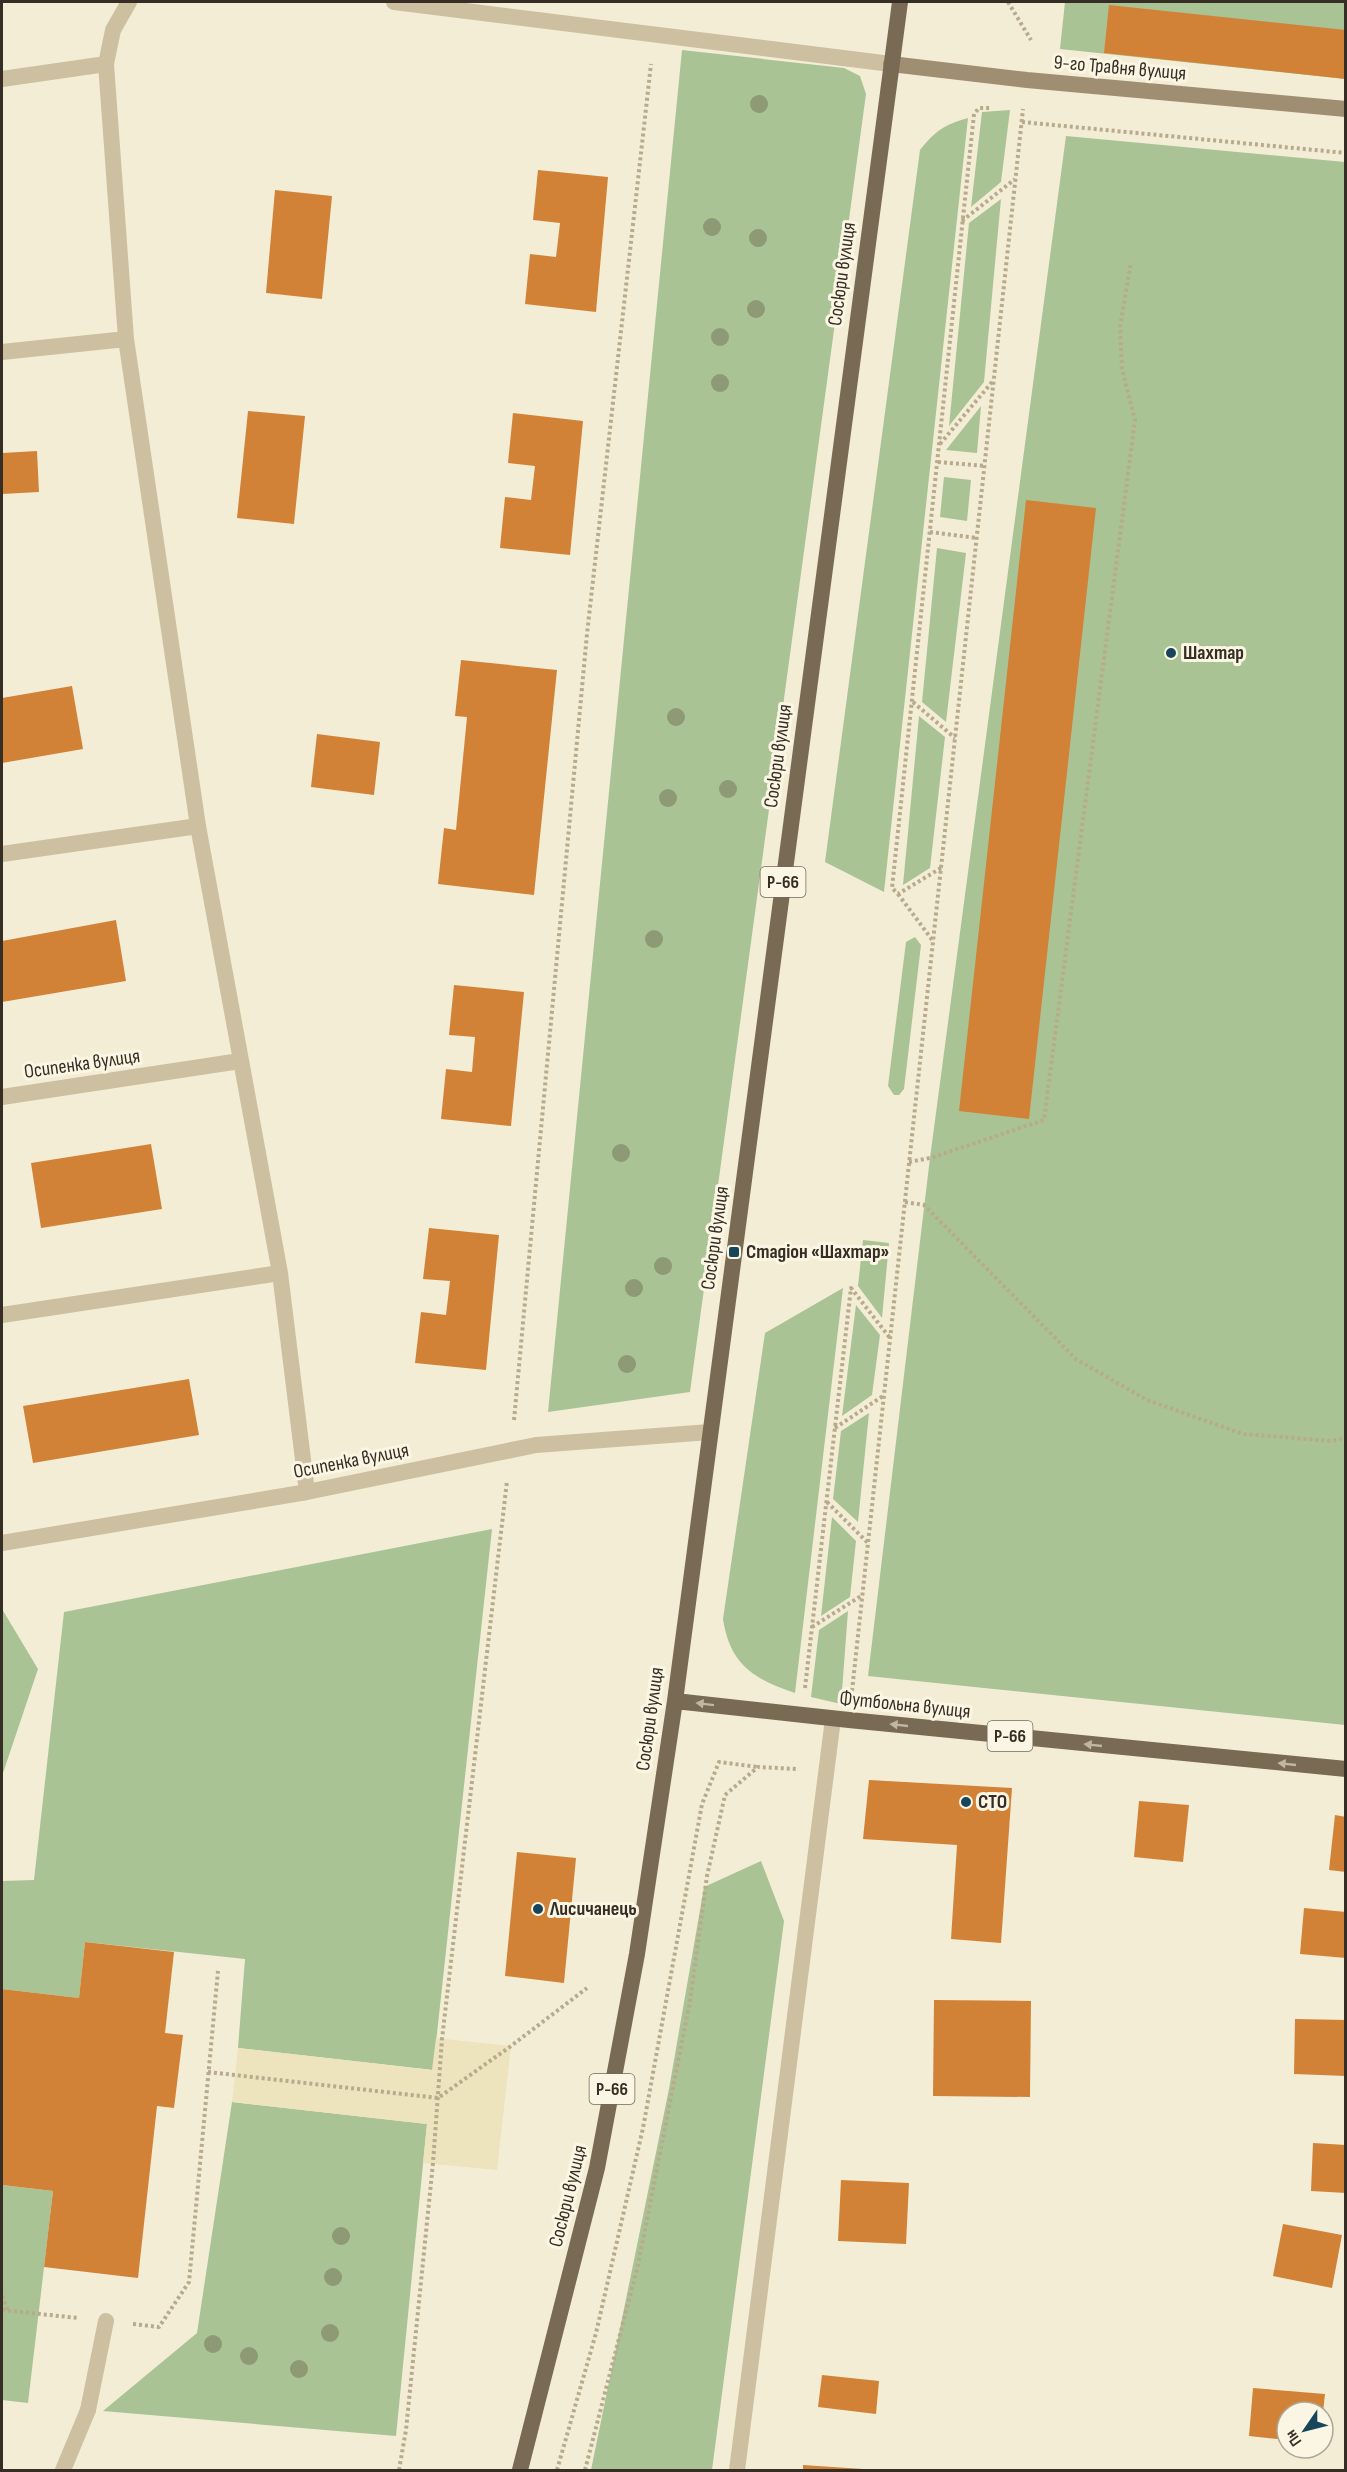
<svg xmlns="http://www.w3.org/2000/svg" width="1347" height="2472" font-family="'Sofia Sans Condensed',sans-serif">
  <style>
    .green { fill: #a9c395 }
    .plaza { fill: #ede3bc }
    .building { fill: #d28236 }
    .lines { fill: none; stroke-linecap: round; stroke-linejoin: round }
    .path { stroke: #b8aa8c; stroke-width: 4; stroke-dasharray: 3 3; stroke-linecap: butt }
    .service { stroke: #ccc0a1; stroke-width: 16 }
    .minor { stroke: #ccc0a1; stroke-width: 16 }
    .secondary { stroke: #a08e73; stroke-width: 16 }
    .primary { stroke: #796a54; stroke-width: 16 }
    .tree { fill: #8d9a75 }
    .oneway { fill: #c0b7a3 }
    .poi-dot { fill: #17465b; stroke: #fbf6e3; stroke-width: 2 }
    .labels { text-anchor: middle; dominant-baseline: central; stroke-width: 6; stroke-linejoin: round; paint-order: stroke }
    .shield { fill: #fbf6e3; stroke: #716a5e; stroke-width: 1.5 }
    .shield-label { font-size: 18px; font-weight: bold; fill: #362e25 }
    .street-label { font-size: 20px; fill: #362e25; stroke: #fbf6e3 }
    .poi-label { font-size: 20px; font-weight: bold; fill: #362e25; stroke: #fbf6e3; text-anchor: start }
  </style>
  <rect width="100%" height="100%" fill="#f3edd6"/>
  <path class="green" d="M1065 2H1345V79L1060 49Z
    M682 50 844 68 860 76 866 94 690 1392 548 1412Z
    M1010 110 1001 182 971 207 982 112Z
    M968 118 884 892 825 862 920 150C936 130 944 125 968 118Z
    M1066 136 1345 162V1725L868 1676 930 1158Z
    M1001 199 984 382 949 426 969 223Z
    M981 406 977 453 946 450Z
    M944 477 971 480 967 521 940 517Z
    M937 548 966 553 946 722 922 702Z
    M919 716 945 737 930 868 903 885Z
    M915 937 921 945 904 1089 899 1095H894L888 1086 906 942Z
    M863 1240 889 1243 882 1318 858 1286Z
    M843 1288 795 1693C754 1679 730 1665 723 1619L765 1333Z
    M856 1305 880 1335 872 1395 842 1416Z
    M869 1413 858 1522 833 1499 841 1431Z
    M832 1517 856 1541 850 1597 821 1616Z
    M492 1529 433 2070 238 2048 245 1959 85 1942 79 1998 2 1989V1881L34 1880 64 1612Z
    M2 1609 38 1669 2 1776Z
    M848 1611 841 1704 811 1697 819 1630Z
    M761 1861 784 1921 712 2470H591L669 2089 704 1887Z
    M232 2102 427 2124 396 2436 103 2411 197 2333Z
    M2 2185 53 2191 28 2403 2 2400Z"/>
  <path class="plaza" d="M436 2038 511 2046 497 2170 423 2163 427 2124 232 2102 238 2048 432 2070Z"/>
  <path class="building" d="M1109 5 1346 30V79L1104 53Z
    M538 170 608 177 596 312 525 304 530 254 556 257 560 223 533 220Z
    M275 190 332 196 322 299 266 293Z
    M248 411 305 416 294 524 237 518Z
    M513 413 583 421 570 555 500 548 505 497 531 500 535 466 508 463Z
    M37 451 39 492 2 494V453Z
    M1026 500 1096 508 1029 1119 959 1111Z
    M461 660 557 670 534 895 438 884 444 828 456 830 467 717 455 716Z
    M72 686 83 749 2 763V698Z
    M317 734 380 742 374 795 311 787Z
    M116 920 126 981 2 1002V941Z
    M454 985 524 992 511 1126 441 1119 446 1069 472 1072 475 1037 449 1035Z
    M151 1144 162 1209 41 1228 31 1163Z
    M429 1228 499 1235 486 1370 415 1363 421 1312 446 1315 450 1281 423 1279Z
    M189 1379 199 1435 33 1463 23 1406Z
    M869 1780 1012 1788 1001 1943 951 1939 957 1845 863 1839Z
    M1139 1801 1189 1805 1183 1862 1134 1857Z
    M1335 1815 1346 1817V1872L1329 1870Z
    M517 1852 576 1858 564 1983 505 1976Z
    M1304 1908 1346 1912V1958L1300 1954Z
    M85 1942 174 1952 165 2033 183 2035 174 2108 157 2106 138 2278 44 2267 53 2191 2 2185V1989L79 1998Z
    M934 2000 1031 2001 1030 2097 933 2096Z
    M1295 2019 1346 2020V2076L1294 2074Z
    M1313 2143 1346 2145V2193L1311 2191Z
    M841 2180 909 2183 906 2244 838 2241Z
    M1283 2224 1342 2235 1332 2288 1273 2276Z
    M822 2375 879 2381 876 2414 818 2407Z
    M1253 2388 1325 2394 1323 2412H1287V2440L1249 2436Z
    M803 2465 863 2469V2470H803Z"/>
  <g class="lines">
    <path class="path" d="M1008 2 1031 40
      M1022 122 1346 153
      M962 221 1015 179
      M940 444 993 381
      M938 462 985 466
      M930 532 977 538
      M913 702 955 738
      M941 868 898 894 892 888 974 114 979 108H992
      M898 894 933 941
      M909 1162 930 1158 1044 1120 1135 420 1122 369 1120 327 1131 262
      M905 1202 924 1205 1076 1359 1147 1400 1243 1434 1331 1441 1346 1438
      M514 1420 587 634 651 64
      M835 1428 883 1396
      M827 1502 868 1543
      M812 1627 861 1596
      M805 1688 851 1288 890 1338
      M852 1691 1023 109
      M208 2072 438 2098 511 2046 587 1988
      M2 2296 8 2311
      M2 2310 78 2318
      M133 2324 159 2327 189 2282 218 1971
      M399 2470 406 2430 433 2163 442 2039 507 1481
      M557 2470 596 2333 643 2128 702 1804 719 1762 758 1767
      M585 2470 638 2265 690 2001 707 1876 725 1795 758 1767 797 1769"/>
    <path class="service" d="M88 2410 106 2321
      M737 2470 833 1719"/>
    <path class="minor" d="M129 2 113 30 106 64 126 339 198 826 280 1273 307 1492
      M394 2 891 64
      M2 79 106 64
      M2 352 126 339
      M2 854 198 826
      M2 1097 240 1061
      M2 1315 280 1273
      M2 1543 307 1492 536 1445 710 1432
      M63 2470 88 2410"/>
    <path class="secondary" d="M891 64 1027 80 1346 109"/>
    <path class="primary" d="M675 1701 849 1720 1346 1769
      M520 2470 597 2168 637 1954 675 1701 900 2"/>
  </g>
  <g class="tree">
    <circle cx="759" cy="104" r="9"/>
    <circle cx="712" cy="227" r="9"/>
    <circle cx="758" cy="238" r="9"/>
    <circle cx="756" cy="309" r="9"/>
    <circle cx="720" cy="337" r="9"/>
    <circle cx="720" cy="383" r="9"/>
    <circle cx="676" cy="717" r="9"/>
    <circle cx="728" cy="789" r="9"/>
    <circle cx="668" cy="798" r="9"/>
    <circle cx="654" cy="939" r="9"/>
    <circle cx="621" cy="1153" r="9"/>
    <circle cx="663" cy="1266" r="9"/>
    <circle cx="634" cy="1288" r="9"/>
    <circle cx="627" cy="1364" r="9"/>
    <circle cx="341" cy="2236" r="9"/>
    <circle cx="333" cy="2277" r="9"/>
    <circle cx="330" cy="2333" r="9"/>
    <circle cx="213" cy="2344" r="9"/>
    <circle cx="249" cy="2356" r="9"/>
    <circle cx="299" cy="2369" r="9"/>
  </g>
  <defs><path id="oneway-solid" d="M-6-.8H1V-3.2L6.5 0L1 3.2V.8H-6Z" transform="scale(1.5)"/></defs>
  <g class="oneway">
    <use href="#oneway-solid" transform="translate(705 1704) rotate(-173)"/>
    <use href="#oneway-solid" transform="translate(899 1725) rotate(-174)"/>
    <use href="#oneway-solid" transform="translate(1093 1745) rotate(-174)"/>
    <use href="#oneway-solid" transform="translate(1287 1764) rotate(-174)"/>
  </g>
  <g class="poi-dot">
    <circle cx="1171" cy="653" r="6"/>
    <rect x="728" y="1246" width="12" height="12" rx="3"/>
    <circle cx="966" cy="1802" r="6"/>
    <circle cx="538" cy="1909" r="6"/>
  </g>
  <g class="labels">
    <g class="shield">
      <rect x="760.5" y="867" width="45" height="30" rx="4.5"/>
      <rect x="987.5" y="1721" width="45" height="30" rx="4.5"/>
      <rect x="589.5" y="2074" width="45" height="30" rx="4.5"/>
    </g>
    <g class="shield-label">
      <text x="783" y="882">Р-66</text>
      <text x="1010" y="1736">Р-66</text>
      <text x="612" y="2089">Р-66</text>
    </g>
    <g class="street-label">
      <text transform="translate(1120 68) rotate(5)">9-го Травня вулиця</text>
      <text transform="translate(842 274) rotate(-82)">Сосюри вулиця</text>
      <text transform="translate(778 756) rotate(-82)">Сосюри вулиця</text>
      <text transform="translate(82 1064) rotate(-8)">Осипенка вулиця</text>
      <text transform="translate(715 1238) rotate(-82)">Сосюри вулиця</text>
      <text transform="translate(351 1461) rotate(-11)">Осипенка вулиця</text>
      <text transform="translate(905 1705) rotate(6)">Футбольна вулиця</text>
      <text transform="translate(650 1719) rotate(-82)">Сосюри вулиця</text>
      <text transform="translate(568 2196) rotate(-76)">Сосюри вулиця</text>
    </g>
    <g class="poi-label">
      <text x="1183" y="653">Шахтар</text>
      <text x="746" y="1252">Стадіон «Шахтар»</text>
      <text x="978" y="1802">СТО</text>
      <text x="550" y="1909">Лисичанець</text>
    </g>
  </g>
  <rect width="1347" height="2472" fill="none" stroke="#362e25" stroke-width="6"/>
  <g transform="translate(1305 2430) rotate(235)"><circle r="28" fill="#fbf6e3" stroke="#aca697" stroke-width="1.5"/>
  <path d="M0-4.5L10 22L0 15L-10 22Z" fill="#17465b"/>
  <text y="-9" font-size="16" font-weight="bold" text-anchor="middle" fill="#362e25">Пн</text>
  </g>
</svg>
